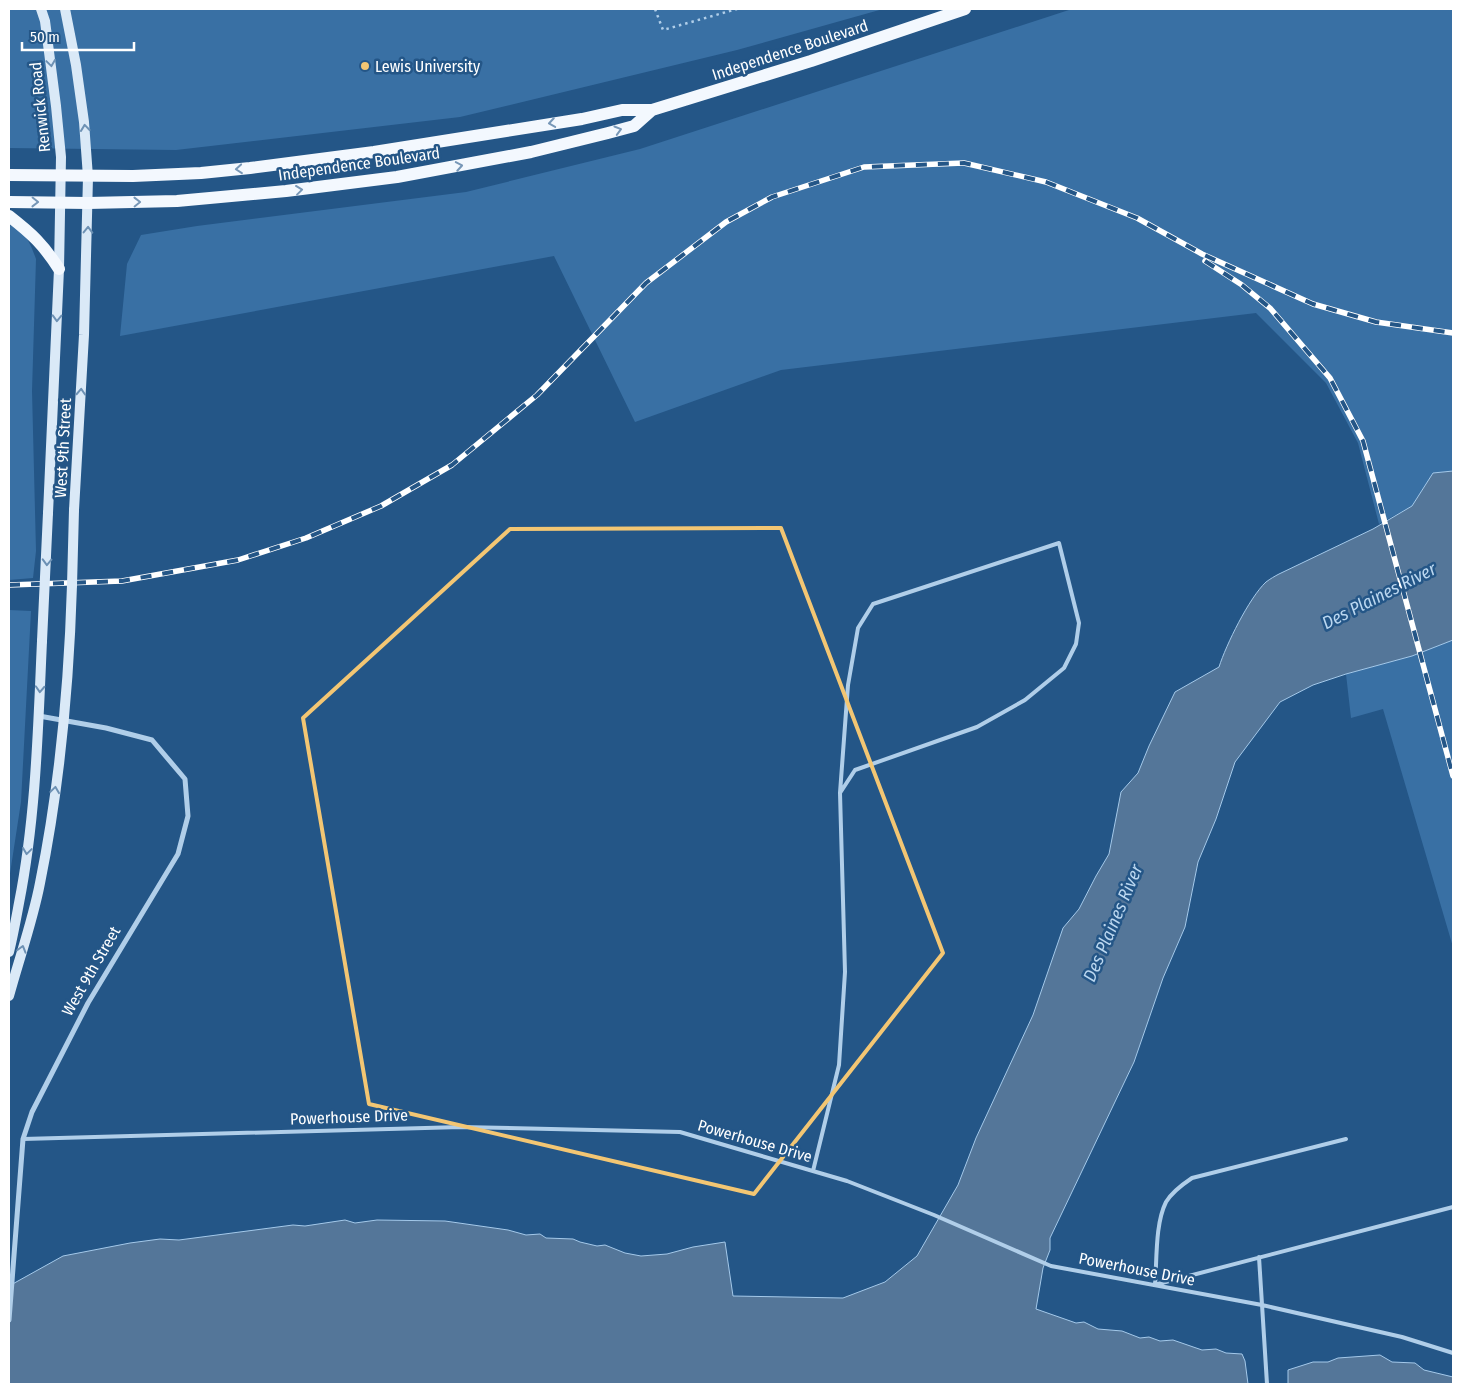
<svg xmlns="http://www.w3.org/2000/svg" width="1462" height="1393" font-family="'Fira Sans Condensed',sans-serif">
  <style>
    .green { fill: #3970a4 }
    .water { fill: #547699; stroke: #a4c9ea }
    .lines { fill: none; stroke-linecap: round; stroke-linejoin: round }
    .path { stroke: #b0cee9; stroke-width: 2.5; stroke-dasharray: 2.5 4; stroke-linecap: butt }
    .lane { stroke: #b0cee9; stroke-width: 4 }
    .street { stroke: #b0cee9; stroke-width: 5 }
    .secondary { stroke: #dae9f7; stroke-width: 10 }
    .primary { stroke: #f3f8fe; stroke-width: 12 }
    .rail-casing { stroke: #fff; stroke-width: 5.5 }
    .rail { stroke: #245687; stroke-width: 4; stroke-dasharray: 11; stroke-linecap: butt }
    .secondary-bridge { stroke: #dae9f7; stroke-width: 10 }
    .oneway { stroke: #6d91b4 }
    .oneway2 { stroke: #7797b7 }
    .marked { fill: none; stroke: #f3c673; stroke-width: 4; stroke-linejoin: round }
    .poi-dot { fill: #f3c673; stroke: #245687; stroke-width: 2 }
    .labels { text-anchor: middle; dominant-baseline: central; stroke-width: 5; stroke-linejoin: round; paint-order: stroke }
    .street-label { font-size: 16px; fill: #fff; stroke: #245687 }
    .poi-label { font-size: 16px; fill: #fff; stroke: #245687; text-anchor: start }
    .water-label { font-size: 18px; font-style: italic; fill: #bbd7f0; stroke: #245687 }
  </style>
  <rect width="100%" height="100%" fill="#245687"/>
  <path class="green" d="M9 9H883L737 50 460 117 176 150 9 148Z
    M1072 9H1453V471L1433 473 1412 506 1379 524 1358 443 1326 383 1256 313 781 370 635 422 554 256 120 336 127 264 141 235 197 226 466 192 640 149Z
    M9 225C25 229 31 245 36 259L32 391 36 551 33 578 9 580Z
    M9 610 31 611 21 802 9 880Z
    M1453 640V947L1383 709 1351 718 1346 674 1412 656Z"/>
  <path class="water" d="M1453 471V640L1412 656 1346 674 1313 685 1280 702 1235 762 1216 819 1198 862 1185 927 1163 978 1134 1062 1050 1238V1250L1043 1268 1036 1309 1076 1323 1084 1322 1098 1329 1122 1331 1140 1338 1149 1337 1160 1341 1173 1340 1202 1350 1216 1349 1226 1353 1242 1354 1245 1361 1248 1384H9V1286L63 1256 130 1243 160 1239 179 1240 293 1225 305 1226 345 1220 355 1223 377 1220 445 1221 508 1230 526 1235 540 1234 546 1238 573 1239 580 1242 597 1246 605 1245 625 1253 641 1256 667 1254 693 1247 725 1242 733 1296 843 1298 885 1282 917 1256 958 1185 976 1138 1033 1015 1063 928 1079 909 1096 876 1109 854 1121 792 1138 773 1149 746 1175 692 1219 667C1226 645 1249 598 1266 582 1270 579 1275 576 1279 574L1373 529 1412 506 1433 473Z
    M1380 1355 1392 1362 1415 1363 1424 1370 1453 1377V1384H1288V1370L1313 1362H1328L1338 1358Z"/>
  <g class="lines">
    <path class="path" d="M655 9 663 30 737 9"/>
    <path class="lane" d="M23 1139 461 1127 680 1132 847 1181 934 1215 1051 1266 1262 1305 1402 1337 1453 1353
      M813 1171 839 1065 845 972 840 793 855 770 977 727 1025 700 1064 668 1076 644 1079 623 1059 543 873 604 858 628 848 685 840 793
      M1259 1257 1267 1384
      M1158 1284 1453 1207
      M1155 1285C1157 1260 1155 1224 1166 1202 1172 1192 1183 1184 1192 1178L1346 1139"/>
    <path class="street" d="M9 1320 23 1139 32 1112 88 1003 178 854 188 816 185 779 152 740 106 728 39 716"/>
    <path class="secondary" d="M41 9 45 21 56 106 61 157 59 269 48 513
      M65 9 76 65 84 122 88 177 84 335 74 510
      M9 952C13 936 16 919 19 903 36 817 38 729 42 641
      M9 996C19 959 33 920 40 883 60 785 69 685 72 585"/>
    <path class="primary" d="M9 175 133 176 201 173 250 168 374 152 582 119 622 110H652L811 61 965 9
      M9 202 88 203 177 201 286 191 397 177 531 152 608 133 634 126 652 110
      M9 216C32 234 43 244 59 269"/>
    <g class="rail-casing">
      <path id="rail" d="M1205 261 1242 285 1270 308 1330 378 1363 441 1453 776
        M9 585 122 581 238 560 306 538 381 506 452 465 537 395 646 283 726 222 772 197 864 167 964 163 1046 182 1137 218 1202 254 1313 304 1376 322 1453 333"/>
    </g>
    <use href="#rail" class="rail"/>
    <path class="secondary-bridge" d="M72 585 74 510
      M42 641 48 513"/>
  </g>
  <defs><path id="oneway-chevron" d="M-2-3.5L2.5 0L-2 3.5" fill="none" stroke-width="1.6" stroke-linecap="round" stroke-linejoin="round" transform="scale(1.25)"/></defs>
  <g class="oneway">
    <use href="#oneway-chevron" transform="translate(51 63) rotate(82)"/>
    <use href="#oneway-chevron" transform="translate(85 128) rotate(-96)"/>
    <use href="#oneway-chevron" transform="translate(88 230) rotate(-89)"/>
    <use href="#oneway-chevron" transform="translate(57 318) rotate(92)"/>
    <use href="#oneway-chevron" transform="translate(81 392) rotate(-87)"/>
    <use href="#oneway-chevron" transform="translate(47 562) rotate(92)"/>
    <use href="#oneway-chevron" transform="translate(40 689) rotate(93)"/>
    <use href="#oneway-chevron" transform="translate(55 790) rotate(-82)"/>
    <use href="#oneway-chevron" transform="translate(27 851) rotate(98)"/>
    <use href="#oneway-chevron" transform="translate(22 949) rotate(-74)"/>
  </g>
  <g class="oneway2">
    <use href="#oneway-chevron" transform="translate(552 123) rotate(171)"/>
    <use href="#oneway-chevron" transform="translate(618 130) rotate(-16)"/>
    <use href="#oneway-chevron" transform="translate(459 166) rotate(-10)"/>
    <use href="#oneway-chevron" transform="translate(239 169) rotate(175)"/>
    <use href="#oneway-chevron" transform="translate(299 190) rotate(-7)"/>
    <use href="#oneway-chevron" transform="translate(35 202) rotate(1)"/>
    <use href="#oneway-chevron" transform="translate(137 202) rotate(-1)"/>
  </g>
  <path class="marked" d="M781 528 943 953 754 1194 369 1104 303 718 510 529Z"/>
  <circle class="poi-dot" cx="365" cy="66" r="5"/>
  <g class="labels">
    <g class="street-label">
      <text transform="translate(790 50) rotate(-18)">Independence Boulevard</text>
      <text transform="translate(40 107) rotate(-96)">Renwick Road</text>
      <text transform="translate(359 164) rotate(-8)">Independence Boulevard</text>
      <text transform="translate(63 448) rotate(-87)">West 9th Street</text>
      <text transform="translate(91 971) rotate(-60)">West 9th Street</text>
      <text transform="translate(349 1117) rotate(-2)">Powerhouse Drive</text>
      <text transform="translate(755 1141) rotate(16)">Powerhouse Drive</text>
      <text transform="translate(1137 1269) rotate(11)">Powerhouse Drive</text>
    </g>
    <g class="poi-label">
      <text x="375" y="66">Lewis University</text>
    </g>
    <g class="water-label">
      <text transform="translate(1379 596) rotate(-27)">Des Plaines River</text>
      <text transform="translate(1113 923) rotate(-67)">Des Plaines River</text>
    </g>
  </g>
  <rect width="1462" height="1393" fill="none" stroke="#ffffff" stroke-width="20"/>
  <path d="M22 42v8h112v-8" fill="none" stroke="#ffffff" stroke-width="2.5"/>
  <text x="30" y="42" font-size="15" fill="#ffffff" stroke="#245687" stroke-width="4" paint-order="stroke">50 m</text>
</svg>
